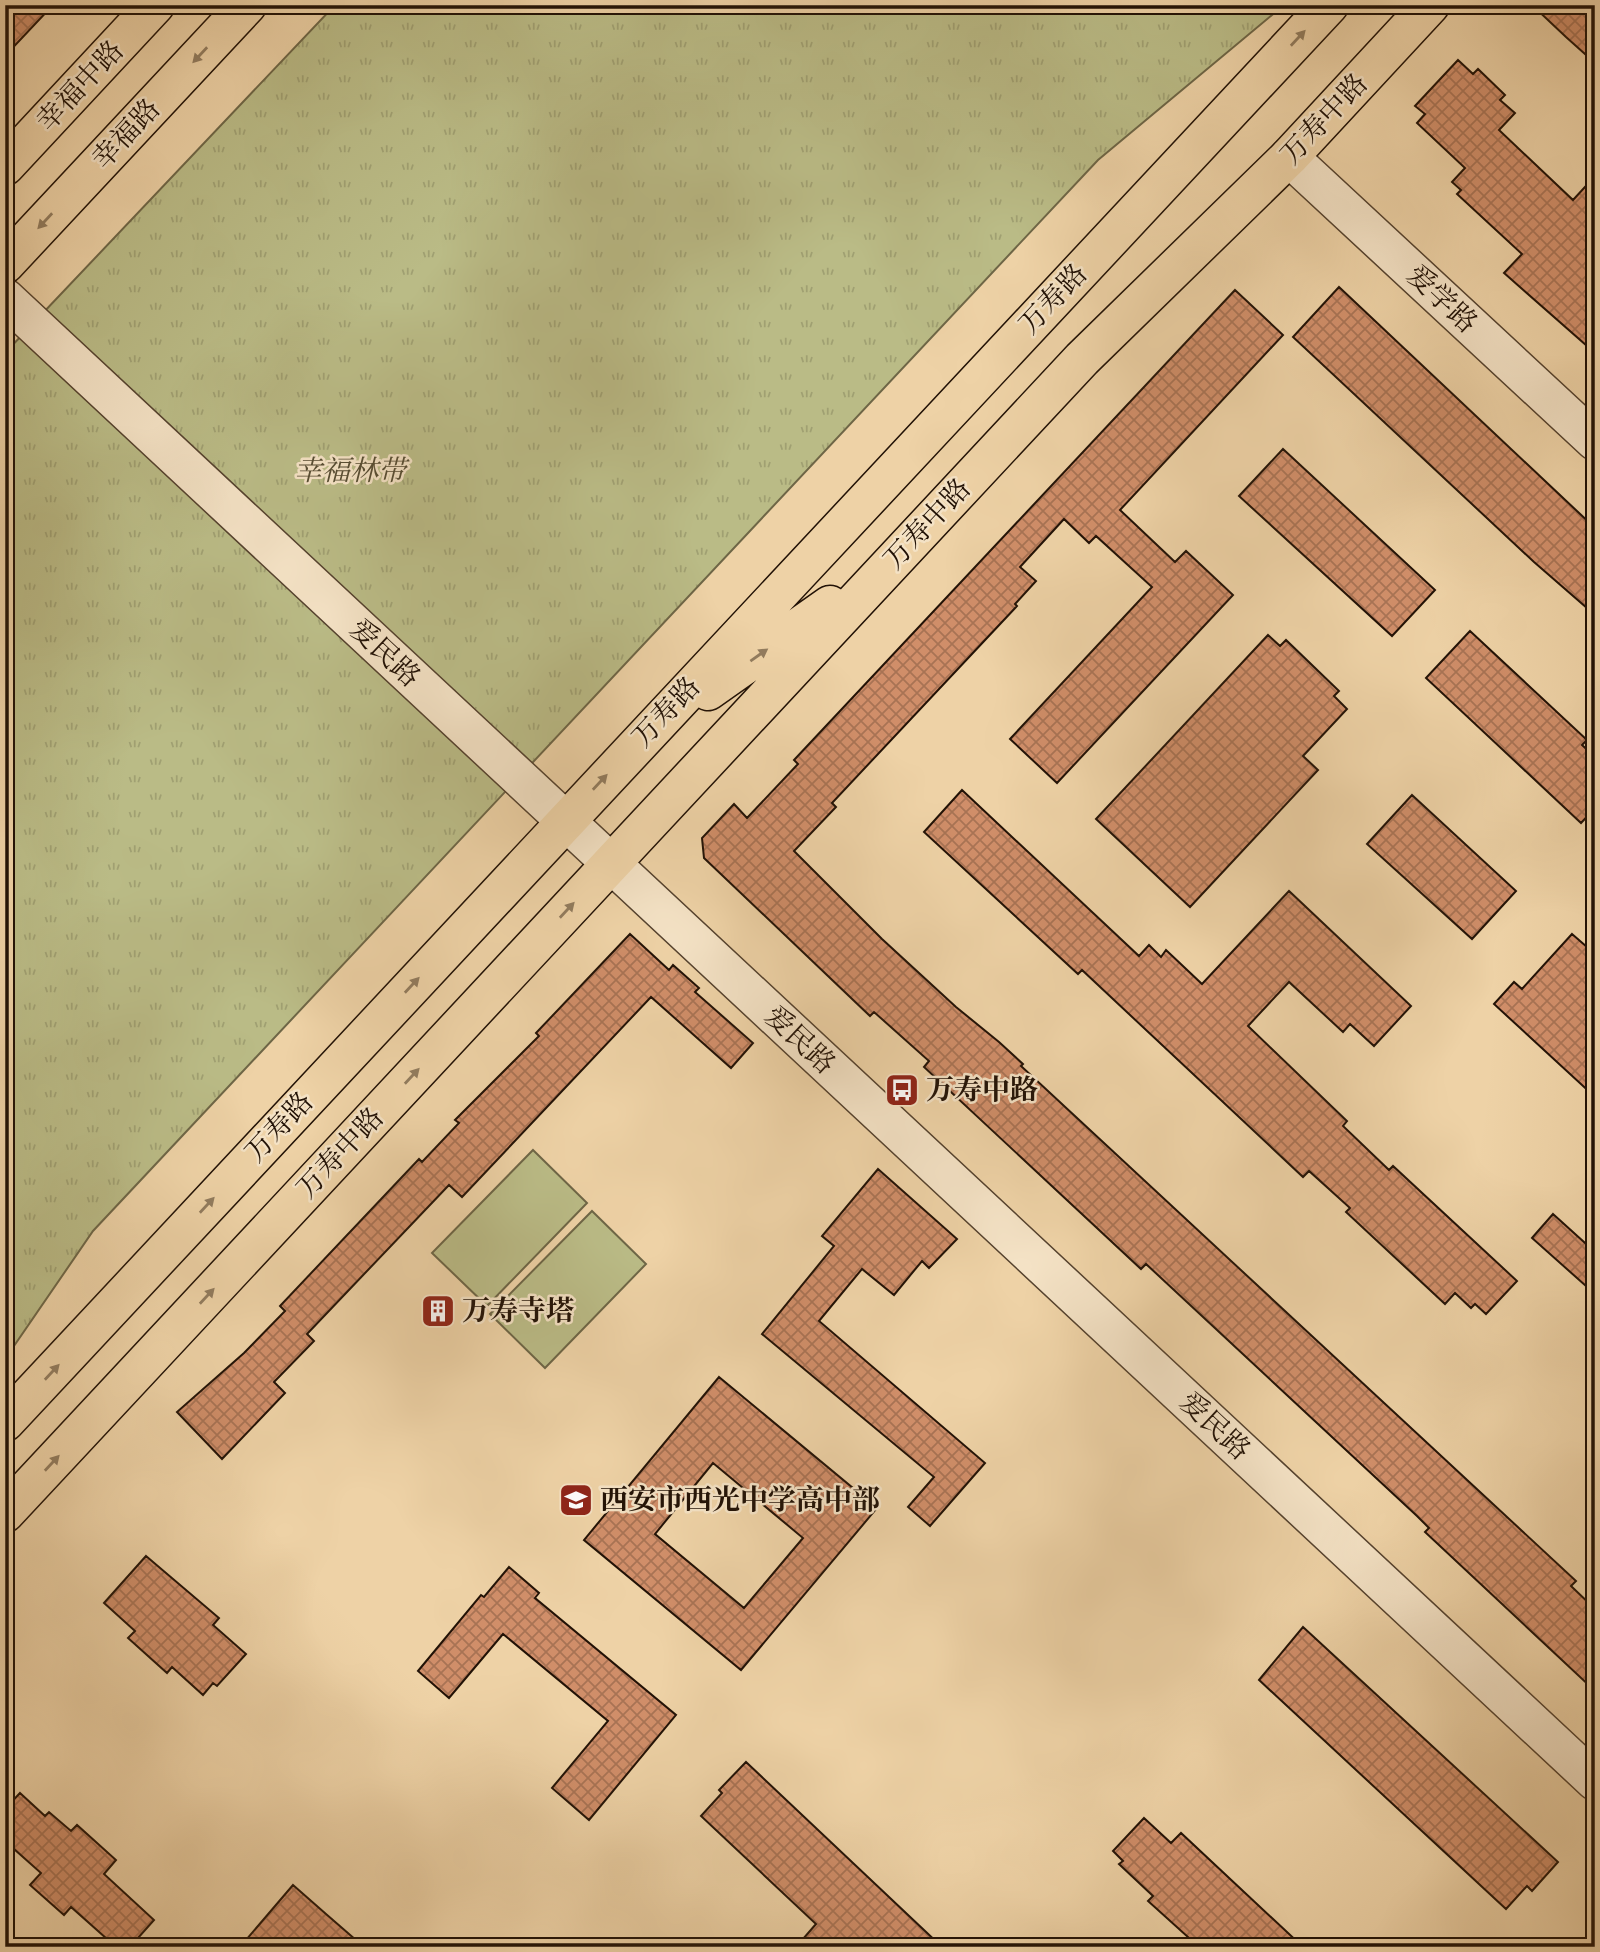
<svg xmlns="http://www.w3.org/2000/svg" width="1600" height="1952" font-family="Alegreya,'Noto Serif SC',serif">
  <style>
    .grass { fill: url(#grass-tufts); stroke: #6e6646; stroke-width: 2 }
    .garden { fill: #babb86; stroke: #6e6646; stroke-width: 2 }
    .building { fill: url(#building-cross-hatch); stroke: #221206; stroke-width: 2; fill-rule: evenodd }
    .lines { fill: none; stroke-linecap: round; stroke-linejoin: round }
    .minor-casing { stroke: #55422e; stroke-width: 41 }
    .major-casing { stroke: #221206; stroke-width: 41 }
    .minor { stroke: #f4e2c5; stroke-width: 38 }
    .major { stroke: #eed2a6; stroke-width: 38 }
    .oneway { fill: #927c5e }
    .labels { text-anchor: middle; dominant-baseline: central; stroke-width: 5; stroke-linejoin: round; paint-order: stroke }
    .street-label { font-size: 28px; fill: #221206; stroke: #f4e2c5 }
    .park-label { font-size: 28px; font-style: italic; fill: #574d33; stroke: #f4e2c5 }
    .poi-label { font-size: 28px; font-weight: bold; fill: #221206; stroke: #f4e2c5; text-anchor: start }
  </style>
  <defs>
    <pattern id="grass-tufts" width="24" height="20" patternUnits="userSpaceOnUse" patternTransform="scale(1.75)"><rect width="24" height="20" fill="#babb86"/><path d="M3 7l-1-3M5 7V3M7 7l1-3M15 17l-1-3M17 17v-4M19 17l1-3" fill="none" stroke="#a0a072"/></pattern>
    <pattern id="building-cross-hatch" width="8" height="8" patternUnits="userSpaceOnUse" patternTransform="scale(1.75)"><rect width="8" height="8" fill="#d08e69"/><path d="M0 0l8 8M0 8l8-8" fill="none" stroke="#a87354"/></pattern>
  </defs>
  <rect width="100%" height="100%" fill="#eed2a6"/>
  <filter id="stains"><feTurbulence type="fractalNoise" baseFrequency=".00286" numOctaves="4"/><feColorMatrix values="0 0 0 0 .2 0 0 0 0 .09 0 0 0 0 .02 0 0 0 .5 -.17"/></filter>
  <radialGradient id="worn" r=".72"><stop offset=".6" stop-color="#630" stop-opacity="0"/><stop offset="1" stop-color="#630" stop-opacity=".3"/></radialGradient>
  <path class="grass" d="M335 5H1284L1098 160 93 1231 5 1359V353Z"/>
  <path class="garden" d="M533 1150 587 1203 487 1306 432 1253Z
    M592 1211 646 1264 545 1368 490 1314Z"/>
  <path class="building" d="M5 5H53L5 56Z
    M1532 5H1595V63L1566 37Z
    M1458 60 1473 74 1478 69 1505 95 1500 100 1515 113 1499 130 1573 200 1595 176V353L1504 273 1522 254 1457 194 1461 190 1452 182 1465 168 1417 123 1425 114 1415 106Z
    M1339 287 1595 528V615L1534 562 1293 337Z
    M1235 290 1283 335 1120 510 1175 562 1186 551 1233 595 1057 783 1010 739 1152 587 1096 536 1089 543 1064 519 1020 567 1036 581 1015 604 1017 606 832 803 836 807 794 851 882 939 956 1007 999 1042 1023 1064 1021 1066 1576 1581 1571 1586 1595 1609V1691L1425 1532 1429 1528 1417 1516 1146 1264 1141 1269 924 1067 929 1061 874 1012 870 1016 704 858 702 838 734 804 747 818 798 764 794 760Z
    M1283 449 1435 590 1392 636 1239 496Z
    M1470 631 1587 740 1582 745 1595 757V808L1581 823 1426 678Z
    M1268 635 1280 646 1286 640 1339 691 1334 696 1347 709 1303 756 1318 770 1190 907 1096 819Z
    M962 790 1139 956 1149 945 1161 957 1166 950 1202 984 1289 891 1411 1006 1374 1046 1350 1024 1343 1032 1289 982 1248 1026 1347 1121 1343 1126 1389 1170 1393 1166 1517 1281 1486 1314 1475 1304 1471 1308 1455 1293 1445 1304 1346 1212 1350 1208 1309 1171 1303 1177 1082 970 1078 974 924 832Z
    M1412 795 1516 891 1472 939 1367 844Z
    M630 934 669 970 673 965 699 988 695 992 753 1043 731 1068 651 997 462 1197 449 1185 307 1334 314 1341 274 1382 285 1393 222 1459 177 1412 244 1353 285 1311 280 1306 419 1159 422 1162 459 1123 455 1120 539 1036 536 1033Z
    M1572 934 1595 954V1097L1494 1004 1514 982 1522 989Z
    M878 1169 957 1239 929 1268 922 1261 894 1295 862 1269 819 1321 985 1463 930 1526 908 1507 934 1477 762 1334 834 1246 822 1236Z
    M1553 1214 1595 1252V1294L1532 1238Z
    M719 1377 877 1508 741 1670 584 1540ZM713 1463 803 1538 744 1608 655 1534Z
    M146 1556 219 1618 213 1625 246 1654 217 1686 213 1683 203 1695 172 1667 167 1673 128 1638 135 1631 104 1603Z
    M509 1567 539 1593 535 1598 676 1715 589 1820 552 1788 608 1721 503 1634 449 1698 418 1671 481 1595 484 1597Z
    M1303 1627 1558 1862 1532 1891 1527 1886 1506 1909 1259 1680Z
    M746 1762 942 1947H796L816 1924 701 1816 722 1793 719 1790Z
    M20 1793 45 1816 49 1812 71 1831 77 1825 116 1860 104 1874 154 1920 130 1947H116L71 1907 64 1915 30 1885 41 1873 5 1841V1809Z
    M1144 1818 1171 1843 1181 1833 1303 1947H1199L1148 1901 1153 1896 1119 1864 1123 1861 1113 1851Z
    M293 1885 326 1914 364 1947H240Z"/>
  <g class="lines">
    <g class="minor-casing">
      <path id="minor" d="M1289 157 1595 441
        M5 298 1595 1781"/>
    </g>
    <g class="major-casing">
      <path id="major" d="M5 166 155 5
        M5 264 247 5
        M708 691 830 605
        M5 1422 1329 5
        M5 1513 1082 359 1289 157 1430 5"/>
    </g>
    <use href="#minor" class="minor"/>
    <use href="#major" class="major"/>
  </g>
  <defs><path id="oneway-solid" d="M-6-.8H1V-3.2L6.5 0L1 3.2V.8H-6Z" transform="scale(1.75)"/></defs>
  <g class="oneway">
    <use href="#oneway-solid" transform="translate(1298 38) rotate(-47)"/>
    <use href="#oneway-solid" transform="translate(200 55) rotate(133)"/>
    <use href="#oneway-solid" transform="translate(45 221) rotate(133)"/>
    <use href="#oneway-solid" transform="translate(759 655) rotate(-35)"/>
    <use href="#oneway-solid" transform="translate(600 782) rotate(-47)"/>
    <use href="#oneway-solid" transform="translate(567 910) rotate(-47)"/>
    <use href="#oneway-solid" transform="translate(412 985) rotate(-47)"/>
    <use href="#oneway-solid" transform="translate(412 1076) rotate(-47)"/>
    <use href="#oneway-solid" transform="translate(207 1205) rotate(-47)"/>
    <use href="#oneway-solid" transform="translate(207 1296) rotate(-47)"/>
    <use href="#oneway-solid" transform="translate(52 1372) rotate(-47)"/>
    <use href="#oneway-solid" transform="translate(52 1463) rotate(-47)"/>
  </g>
  <defs>
    <g id="bus-square" transform="scale(1.75)"><rect x="-9" y="-9" width="18" height="18" rx="4" fill="#8f2418" stroke="#f4e2c5"/><path d="M-5-6H5V4H4V6H2V4H-2V6H-4V4H-5ZM-3.5-4V0h7V-4ZM-3.5 1.2v1.5H-2V1.2ZM2 1.2v1.5H3.5V1.2Z" fill="#fff"/></g>
    <g id="building-square" transform="scale(1.75)"><rect x="-9" y="-9" width="18" height="18" rx="4" fill="#8f2418" stroke="#f4e2c5"/><path d="M-4-6H4V6H1V3H-1V6H-4ZM-2.5-4.3h1.7v1.8h-1.7ZM.8-4.3h1.7v1.8H.8ZM-2.5-1h1.7V.8h-1.7ZM.8-1h1.7V.8H.8Z" fill="#fff"/></g>
    <g id="school-square" transform="scale(1.75)"><rect x="-9" y="-9" width="18" height="18" rx="4" fill="#8f2418" stroke="#f4e2c5"/><path d="M0-5L7-2L0 1L-7-2ZM-4 1L0 2.5L4 1V4Q0 6-4 4Z" fill="#fff"/></g>
  </defs>
  <g fill-rule="evenodd">
    <use href="#bus-square" x="902" y="1090"/>
    <use href="#building-square" x="438" y="1311"/>
    <use href="#school-square" x="576" y="1500"/>
  </g>
  <g class="labels">
    <g class="street-label">
      <text transform="translate(80 86) rotate(-47)">幸福中路</text>
      <text transform="translate(1324 119) rotate(-47)">万寿中路</text>
      <text transform="translate(126 134) rotate(-47)">幸福路</text>
      <text transform="translate(1053 299) rotate(-47)">万寿路</text>
      <text transform="translate(1442 299) rotate(43)">爱学路</text>
      <text transform="translate(927 524) rotate(-47)">万寿中路</text>
      <text transform="translate(385 653) rotate(43)">爱民路</text>
      <text transform="translate(666 712) rotate(-47)">万寿路</text>
      <text transform="translate(800 1040) rotate(43)">爱民路</text>
      <text transform="translate(279 1127) rotate(-47)">万寿路</text>
      <text transform="translate(340 1153) rotate(-47)">万寿中路</text>
      <text transform="translate(1215 1426) rotate(43)">爱民路</text>
    </g>
    <g class="park-label">
      <text x="350" y="471">幸福林带</text>
    </g>
    <g class="poi-label">
      <text x="926" y="1090">万寿中路</text>
      <text x="462" y="1311">万寿寺塔</text>
      <text x="600" y="1500">西安市西光中学高中部</text>
    </g>
  </g>
  <rect width="1600" height="1952" fill="none" stroke="#eed2a6" stroke-width="28"/>
  <rect x="7" y="7" width="1586" height="1938" fill="none" stroke="#221206" stroke-width="3.5"/>
  <rect x="14" y="14" width="1572" height="1924" fill="none" stroke="#221206" stroke-width="2"/>
  <rect width="100%" height="100%" filter="url(#stains)"/>
  <rect width="100%" height="100%" fill="url(#worn)"/>
</svg>
